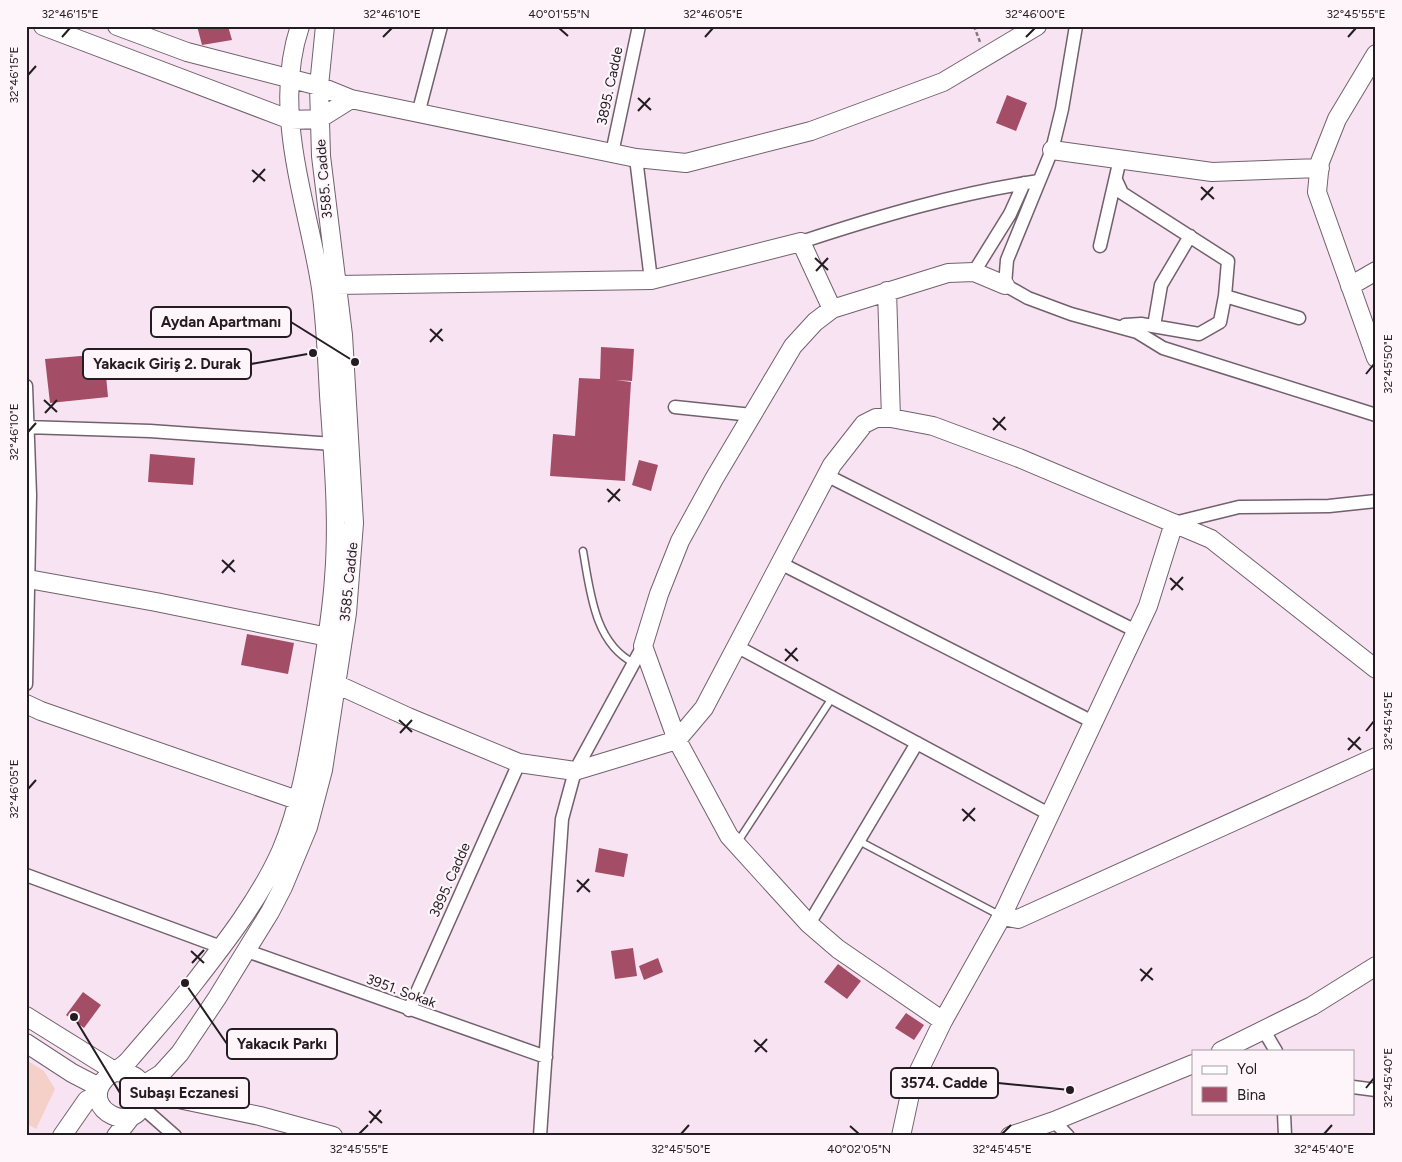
<svg xmlns="http://www.w3.org/2000/svg" width="1402" height="1162" font-family="Figtree,sans-serif">
  <style>
    .green { fill: #f4d0c9 }
    .building { fill: #a34e66 }
    .lines { fill: none; stroke-linecap: round; stroke-linejoin: round }
    .lane-casing { stroke: #72616d; stroke-width: 9 }
    .street-casing { stroke: #72616d; stroke-width: 15 }
    .secondary-casing { stroke: #72616d; stroke-width: 20 }
    .path { stroke: #83767f; stroke-width: 2.5; stroke-dasharray: 4 2.5; stroke-linecap: butt }
    .lane { stroke: #fff; stroke-width: 6 }
    .street { stroke: #fff; stroke-width: 12 }
    .secondary { stroke: #fff; stroke-width: 18 }
    .ticks { fill: none; stroke: #231c21; stroke-width: 2 }
    .labels { text-anchor: middle; dominant-baseline: central; stroke-width: 4.5; stroke-linejoin: round; paint-order: stroke }
    .street-label { font-size: 14px; fill: #231c21; stroke: #fdf5fa }
    .leader { fill: none; stroke: #231c21; stroke-width: 2 }
    .callout-dot { fill: #231c21; stroke: #fdf5fa; stroke-width: 2 }
    .callout { fill: #fdf5fa; stroke: #231c21; stroke-width: 2 }
    .callout-label { font-size: 15px; text-anchor: middle; font-weight: bold; fill: #231c21 }
    .neatline { fill: none; stroke: #231c21; stroke-width: 2 }
    .ticks-label { font-size: 12px; text-anchor: middle; fill: #231c21 }
  </style>
  <rect width="100%" height="100%" fill="#f7e3f1"/>
  <path class="green" d="M26 1060 44 1071 55 1089 36 1129 26 1123Z"/>
  <path class="building" d="M197 26H228L232 40 202 45Z
    M1007 95 1027 103 1016 131 996 123Z
    M601 347 634 349 632 381 616 380 631 382 625 481 550 476 553 434 575 436 579 378 600 379Z
    M104 354 108 397 50 403 45 359Z
    M150 454 195 458 193 485 148 482Z
    M639 460 658 465 651 491 632 485Z
    M247 634 294 643 288 674 241 665Z
    M599 848 628 854 624 877 595 872Z
    M633 948 637 976 615 979 611 951Z
    M658 958 663 972 644 980 639 966Z
    M838 964 861 981 847 999 824 982Z
    M83 992 101 1005 84 1028 66 1015Z
    M906 1013 924 1025 914 1040 895 1028Z"/>
  <g class="lines">
    <g class="lane-casing">
      <path id="lane" d="M583 551C590 590 594 643 634 663
        M859 841 1001 916
        M737 843 832 698"/>
    </g>
    <g class="street-casing">
      <path id="street" d="M1076 26 1062 109 1052 150 1007 260 1005 285 1028 298 1071 314 1137 332 1163 348 1376 415
        M418 114 441 26
        M612 153 639 26
        M636 158 651 280
        M1116 180 1122 193 1228 261 1225 296 1220 322 1199 334 1141 324 1125 325
        M801 242C880 216 958 193 1039 181
        M1100 246 1120 159
        M974 272 1010 214 1024 183
        M1225 296 1299 318
        M1154 326 1161 285 1190 236
        M26 386 30 495 26 684
        M675 407 752 415
        M26 427 150 431 333 444
        M826 475 1136 631
        M1174 523 1239 507 1329 506 1376 501
        M780 563 1093 722
        M736 646 1049 814
        M26 875 221 947
        M809 924 917 743
        M247 951 546 1057
        M409 1010 519 763
        M1264 1031 1276 1051
        M1353 1087 1376 1090
        M142 1107 175 1136
        M1284 1113 1285 1136
        M1054 1121 1068 1136
        M540 1136 562 819 575 771 643 646"/>
    </g>
    <g class="secondary-casing">
      <path id="secondary" d="M43 26 291 120 319 119 351 99
        M117 26 187 52 319 86 351 99 636 158 686 163 811 131 943 82 1037 26
        M1376 54 1337 119 1320 162 1317 192 1376 358
        M1052 150 1212 172 1320 168
        M337 285 651 280 801 242 832 309
        M1350 286 1376 271
        M887 291 891 418
        M28 579 156 602 328 637
        M336 684 408 717 519 763 575 771 677 740 704 708 832 465 864 424 876 418H891L933 426 1019 458 1211 539 1376 669
        M26 704 41 711 297 800
        M1002 916 1018 919 1376 757
        M26 1016 116 1072C125 1073 132 1073 139 1080 144 1085 145 1091 144 1097 140 1139 77 1110 105 1079 112 1072 122 1068 129 1060 151 1034 174 1009 194 983 226 942 260 898 281 851 300 806 308 757 316 710 323 666 331 623 334 578 339 517 333 456 329 395 327 359 326 324 321 288 308 204 271 112 300 26
        M943 1021 838 949 809 924 729 836 677 740 643 646 659 594 680 541 714 479 793 346 815 322 832 309 948 273 974 272 1005 285
        M26 1043 72 1073 99 1087
        M1221 1051 1312 1006 1376 966
        M143 1085 161 1074 180 1053 217 998 270 912 283 887 308 827 323 770 347 613 354 523 343 335 321 156 319 86 325 26
        M145 1092 260 1116 333 1136
        M62 1136 87 1100 98 1095
        M116 1136 131 1117
        M901 1136 912 1085 943 1021 1002 916 1148 606 1174 523
        M1010 1136 1054 1121 1193 1064"/>
    </g>
    <path class="path" d="M974 26 980 42"/>
    <use href="#lane" class="lane"/>
    <use href="#street" class="street"/>
    <use href="#secondary" class="secondary"/>
  </g>
  <path class="ticks" d="M559 28 568 36M62 37 70 28M383 37 392 28M705 37 713 28M1026 37 1035 28M1348 37 1356 28M28 75 36 66M638 98 651 110M638 111 650 98M252 170 265 181M253 182 265 169M1201 187 1214 199M1201 200 1213 187M815 258 828 270M816 271 828 258M430 329 443 341M430 342 442 329M1366 374 1374 364M44 400 57 412M45 413 57 400M993 418 1006 430M993 430 1005 417M28 432 36 423M607 489 620 501M608 502 620 489M222 560 235 572M222 573 234 560M1170 578 1183 590M1171 590 1183 577M785 649 798 661M785 661 797 648M399 720 412 732M1366 731 1374 721M400 733 412 720M1348 738 1361 750M1348 750 1360 737M28 789 36 780M962 809 975 821M963 821 975 808M577 880 590 892M577 892 589 879M191 951 204 963M192 963 204 950M1140 969 1153 980M1141 981 1152 968M754 1040 767 1052M755 1052 767 1039M1366 1088 1374 1078M369 1111 382 1123M370 1123 381 1110M850 1126 859 1134M359 1134 368 1125M681 1134 689 1125M1002 1134 1011 1125M1324 1134 1332 1125"/>
  <g class="labels">
    <g class="street-label">
      <text transform="translate(610 86) rotate(-78)">3895. Cadde</text>
      <text transform="translate(324 179) rotate(-95)">3585. Cadde</text>
      <text transform="translate(349 582) rotate(-84)">3585. Cadde</text>
      <text transform="translate(450 880) rotate(-66)">3895. Cadde</text>
      <text transform="translate(401 991) rotate(20)">3951. Sokak</text>
    </g>
  </g>
  <path class="leader" d="M355 362L291 322M313 353L251 364M185 983L227 1044M1070 1090L998 1083M74 1017L120 1093"/>
  <g class="callout-dot">
    <circle cx="355" cy="362" r="5"/>
    <circle cx="313" cy="353" r="5"/>
    <circle cx="185" cy="983" r="5"/>
    <circle cx="1070" cy="1090" r="5"/>
    <circle cx="74" cy="1017" r="5"/>
  </g>
  <g class="callout">
    <rect x="151" y="307" width="140" height="30" rx="5"/>
    <rect x="83" y="349" width="168" height="30" rx="5"/>
    <rect x="227" y="1029" width="110" height="30" rx="5"/>
    <rect x="891" y="1068" width="107" height="30" rx="5"/>
    <rect x="120" y="1078" width="129" height="30" rx="5"/>
  </g>
  <g class="callout-label">
    <text x="221" y="327">Aydan Apartmanı</text>
    <text x="167" y="369">Yakacık Giriş 2. Durak</text>
    <text x="282" y="1049">Yakacık Parkı</text>
    <text x="944" y="1088">3574. Cadde</text>
    <text x="184" y="1098">Subaşı Eczanesi</text>
  </g>
  <rect width="1402" height="1162" fill="none" stroke="#fdf5fa" stroke-width="55"/>
  <rect x="1192" y="1050" width="162" height="65" fill="#fdf5fa" stroke="#a69ea3"/>
  <rect x="1202" y="1066" width="25" height="8" fill="#ffffff" stroke="#a69ea3"/>
  <text x="1237" y="1074" font-size="15" fill="#231c21">Yol</text>
  <rect x="1202" y="1087" width="25" height="15" fill="#a34e66" stroke="#a69ea3"/>
  <text x="1237" y="1100" font-size="15" fill="#231c21">Bina</text>
  <rect x="28" y="28" width="1346" height="1106" class="neatline"/>
  <g class="ticks-label">
    <text x="70" y="18">32°46'15"E</text>
    <text x="392" y="18">32°46'10"E</text>
    <text x="559" y="18">40°01'55"N</text>
    <text x="713" y="18">32°46'05"E</text>
    <text x="1035" y="18">32°46'00"E</text>
    <text x="1356" y="18">32°45'55"E</text>
    <text transform="translate(14 75) rotate(-90)" y="4">32°46'15"E</text>
    <text transform="translate(1388 364) rotate(-90)" y="4">32°45'50"E</text>
    <text transform="translate(14 432) rotate(-90)" y="4">32°46'10"E</text>
    <text transform="translate(1388 721) rotate(-90)" y="4">32°45'45"E</text>
    <text transform="translate(14 789) rotate(-90)" y="4">32°46'05"E</text>
    <text transform="translate(1388 1078) rotate(-90)" y="4">32°45'40"E</text>
    <text x="359" y="1153">32°45'55"E</text>
    <text x="681" y="1153">32°45'50"E</text>
    <text x="859" y="1153">40°02'05"N</text>
    <text x="1002" y="1153">32°45'45"E</text>
    <text x="1324" y="1153">32°45'40"E</text>
  </g>
</svg>
